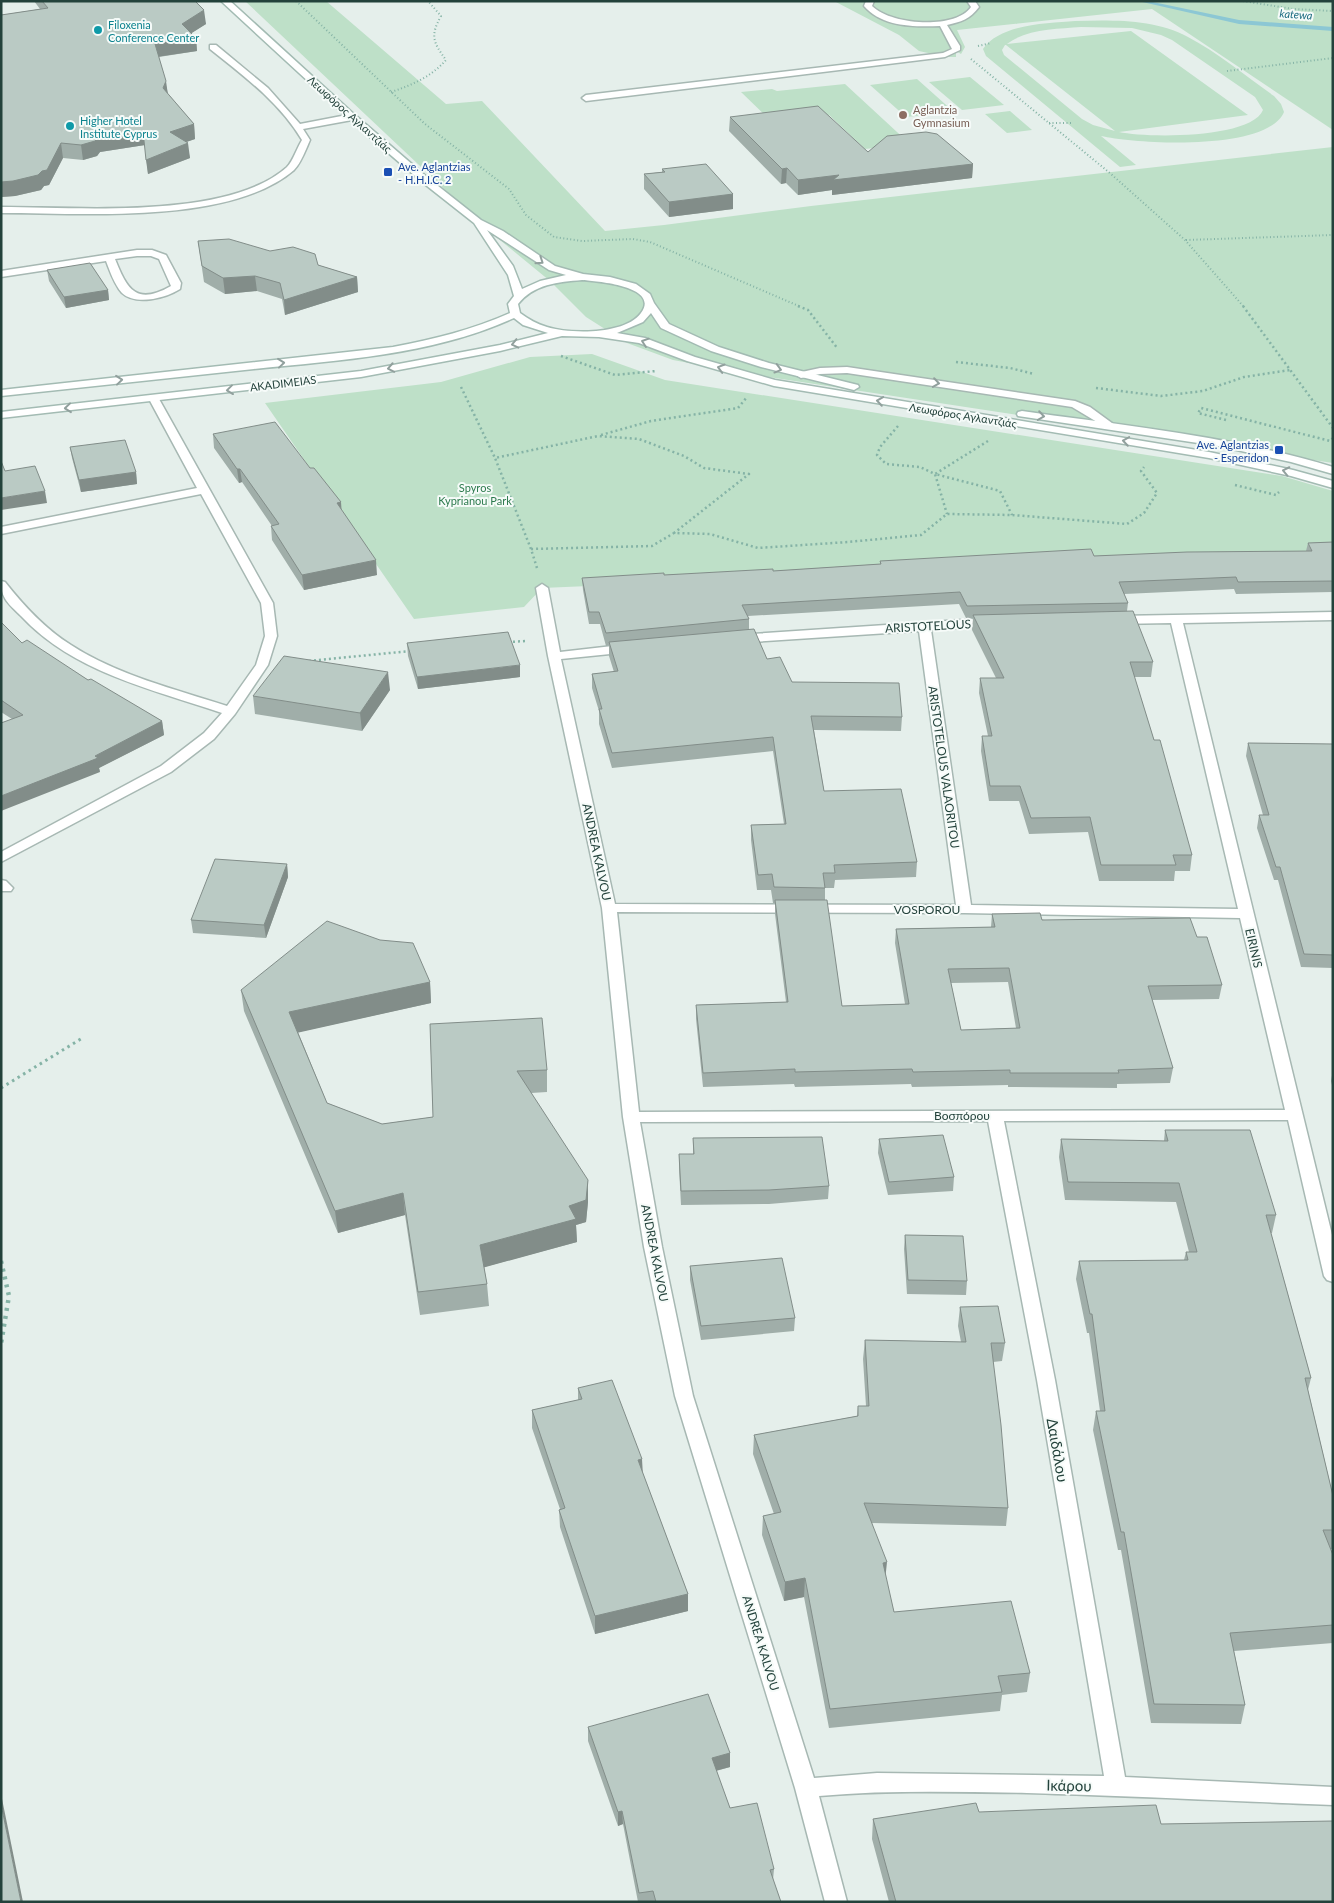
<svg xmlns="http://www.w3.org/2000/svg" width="1334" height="1903" font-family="Lato,sans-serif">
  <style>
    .green { fill: #bee0c8; fill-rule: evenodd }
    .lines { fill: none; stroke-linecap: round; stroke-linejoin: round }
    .stream { fill: #8cc7d4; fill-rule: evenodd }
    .service-casing { stroke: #a7b8b3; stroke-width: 3 }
    .minor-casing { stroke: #a7b8b3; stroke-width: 3 }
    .secondary-casing { stroke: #a3bbb3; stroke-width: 3 }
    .path-far3 { stroke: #85b3a6; stroke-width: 2; stroke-dasharray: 1 2.5; stroke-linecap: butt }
    .path-far2 { stroke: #85b3a6; stroke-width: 2.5; stroke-dasharray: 2 3; stroke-linecap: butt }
    .path-far1 { stroke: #85b3a6; stroke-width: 3; stroke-dasharray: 2.5 4; stroke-linecap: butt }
    .path { stroke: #85b3a6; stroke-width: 4.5; stroke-dasharray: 3 5; stroke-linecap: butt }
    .service { fill: #fff; fill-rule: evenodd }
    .minor { fill: #fff; fill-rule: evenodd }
    .secondary { fill: #fff; fill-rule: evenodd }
    .wall { fill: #a0aea9; fill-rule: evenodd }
    .shaded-wall { fill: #828d89 }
    .building { fill: #bacac4; stroke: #828d89; fill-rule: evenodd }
    .oneway { stroke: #91a09d }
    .culture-dot { fill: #0f9aa8; stroke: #f6fbf9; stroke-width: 2 }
    .education-dot { fill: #8d6e63; stroke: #f6fbf9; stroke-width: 2 }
    .transit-dot { fill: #1a4fb4; stroke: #f6fbf9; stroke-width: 2 }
    .labels { text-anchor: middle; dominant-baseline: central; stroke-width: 4; stroke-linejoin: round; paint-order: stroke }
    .far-water-label { font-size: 11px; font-style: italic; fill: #1b6b80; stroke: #f6fbf9 }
    .far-culture-label { font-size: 11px; fill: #0d838f; stroke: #f6fbf9; text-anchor: start }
    .far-education-label { font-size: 11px; fill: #785e54; stroke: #f6fbf9; text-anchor: start }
    .far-street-label { font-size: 11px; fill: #23423b; stroke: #f6fbf9 }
    .far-transit-label { font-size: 11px; fill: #164399; stroke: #f6fbf9; text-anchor: start }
    .far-park-label { font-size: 11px; fill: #2c7a4d; stroke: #f6fbf9 }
    .street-label { font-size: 12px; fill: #23423b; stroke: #f6fbf9 }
    .near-street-label { font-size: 15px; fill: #23423b; stroke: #f6fbf9 }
  </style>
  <rect width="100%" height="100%" fill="#e5efeb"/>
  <path class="green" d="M245 1H326L446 104 482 101 605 231 664 225 811 206 1333 147V463L749 374 673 360 627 343 586 317 550 281 489 231Z
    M834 1H1333V130L1152 9 957 30 965 47 961 54 956 51V57H946L919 51 899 35Z
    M1075 21C1113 20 1155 19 1188 37 1217 52 1247 77 1274 96L1281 104 1284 112C1267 152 1137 144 1101 136L1136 165 1120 167 986 56 983 49C1000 24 1048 23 1075 21ZM1081 27 1132 28 1161 35 1172 40 1255 97 1263 110C1251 139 1146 138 1119 132L1248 115 1131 31 1007 44C1026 29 1057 29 1081 27ZM1005 45H1006L1115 131 1093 125 1082 119 1004 55 1002 50Z
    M970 77 1004 105 962 110 929 82Z
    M917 79 954 112 906 117 870 85Z
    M845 84 910 144 865 149 829 115 772 122 741 92 772 89 777 91Z
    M1010 111 1032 130 1007 133 985 114Z
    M592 354 665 380 1282 476 1333 491V551L1035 567 542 588 524 607 414 619 265 403 441 382 530 357Z"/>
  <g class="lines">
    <path class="stream" d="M1138 1H1148L1239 20 1333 27V31L1239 24Z"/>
    <g class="service-casing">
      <path id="service" d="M866 1H874L872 6C891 25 955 30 971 7L967 1H975L979 7C970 19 961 22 947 25L960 46V50L945 57 586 101 582 98 586 95 943 53 952 49 940 26C914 27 882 27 864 6Z
        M210 45H216L268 88 300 124 352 114 356 117 352 120 303 129 310 140C306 149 301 163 294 170 230 225 83 213 1 213V207C78 207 228 220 287 167 293 161 297 148 302 140 279 102 244 76 210 49Z
        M137 250H152L166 255 181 283 180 289C166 298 136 306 122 293 114 284 110 271 106 261L1 277V271ZM137 256H151L159 259 171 286C136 306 127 289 115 259Z
        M847 367 1075 401 1090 407 1116 426 1115 428H1107L1072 407 847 373 820 374 801 378 796 375 797 373 820 368Z"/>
    </g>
    <g class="minor-casing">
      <path id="minor" d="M154 396 159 399 273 603 277 636 268 665 235 714 214 739 171 772 1 862V852L161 766 204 733 222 713C151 689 73 672 21 616 9 604 1 599 1 581L5 582C24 606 45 629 71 645 117 675 175 689 227 706L256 665 265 636 261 603 201 494 1 534V527L197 488 149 399Z
        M542 584 548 588 560 652 630 644 636 648 630 652 561 659 615 904 956 905 919 631 737 643 731 639 737 635 991 618 997 622 995 625 931 630 971 905 1238 909 1171 623 1117 624 1111 620 1117 616 1333 612V620L1183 623 1333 1239V1282L1327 1280 1324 1276 1288 1120 1004 1121 1055 1380 1125 1777 1333 1787V1805C1231 1801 1129 1796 1027 1793 957 1792 888 1790 819 1796L847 1902H825L795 1788 675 1396 644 1247 623 1117 602 908 548 656 536 588ZM617 912 964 913 1240 918 1285 1110 639 1112ZM988 1121 1037 1380 1104 1776 877 1773 814 1778 693 1396 662 1247 640 1122Z
        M1 880 6 881 13 888 11 891H1Z"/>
    </g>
    <g class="secondary-casing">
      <path id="secondary" d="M221 1H230L355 115 428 178 481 220 503 231 555 266 583 274 610 277 636 284 650 294 654 303 669 324 719 347 769 363 858 385 859 387 854 390 761 367 711 351 661 328 651 313 643 322 617 333 645 338 695 357 775 380 1209 452 1293 470 1333 481V488L1291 476 1209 458 774 386 687 361 639 343 599 337 562 336 500 351 361 377 1 418V412L361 371 500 345 548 333 523 325 514 318C433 355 342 360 254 369 170 378 86 387 1 396V390L393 347C434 339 472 330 510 313L508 304 514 296 508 275 474 223 422 182 349 119ZM487 230 549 270 566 275 540 281 522 289 513 266ZM582 280C595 281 661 286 641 313 625 335 570 334 547 327 537 324 528 319 520 313L518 304C534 284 558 282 582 280Z
        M1022 411C1127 426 1231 436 1333 467V474L1291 462 1218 446 1018 416 1017 414 1018 412Z"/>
    </g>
    <path class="path-far3" d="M296 1 425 124 509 189 526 215 554 237 582 241 633 239 650 242 801 307
      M1243 1 1293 9 1333 11
      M978 46 991 43
      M971 59 1111 174 1185 240 1244 307
      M1227 71 1333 58
      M391 92C412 85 431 77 446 60 433 42 430 36 441 16L428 1
      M1049 123H1073
      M1186 240 1333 235"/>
    <path class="path-far2" d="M798 306 808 310 838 349
      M1243 306 1333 428
      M561 356 615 375 656 371
      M956 362 1010 368 1034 374
      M461 387 495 458
      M1096 388 1161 396 1203 391 1244 377 1290 370
      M1226 420 1198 413 1201 408 1330 441 1333 438
      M898 426 880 447 877 455 886 464 920 467 935 474 947 514
      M601 435 651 421 738 408 747 397
      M988 441 935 474 1000 491 1012 515
      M1235 485 1276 495 1279 492
      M531 549 495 458 598 436 639 439 684 456 704 468 749 474 674 533
      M537 568 531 549 652 546 674 533 710 534 758 548 848 542 921 535 947 514 1012 515 1127 524 1144 513 1157 493 1141 471 1144 467
      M508 642 527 641
      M309 661 410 651"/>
    <path class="path-far1" d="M1 1088 84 1037"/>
    <path class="path" d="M1 1261 9 1296 1 1344"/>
    <use href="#service" class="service"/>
    <use href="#minor" class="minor"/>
    <use href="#secondary" class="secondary"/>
  </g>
  <path class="wall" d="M34 1H195L206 24 191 33 196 38 197 51 159 57 168 94 194 124 195 139 186 142 190 158 148 174 145 145 100 152 97 156 83 160 63 158 49 185 44 186 41 190 15 196 1 197V15L40 9Z
    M730 117 868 152 973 164 972 178 832 195V190L798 195 786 183 781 184 729 131Z
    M662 169 733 194V209L669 217 644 189V174L662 172Z
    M198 241 318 265 357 277 358 292 285 315 282 299 257 291 225 294 204 282Z
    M47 270 108 290 109 300 66 308 49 281Z
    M213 434 310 468 341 502V510L377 575 304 590 272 540 271 526H272L242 482 239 483 214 448Z
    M70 447 136 472 137 484 81 492 72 458Z
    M1333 542V592L1236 594 1234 589 1124 594 1128 603 1127 611 1153 662 1151 677H1134L1154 740 1192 855 1190 871H1175L1174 881H1099L1088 832 1029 834 1019 801H989L981 751 982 736H988L979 693 980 678H996L972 630 973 618H966L959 604 748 616 749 619V629L767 659 792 682 902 717 901 731 814 730 824 791 917 862 916 877 835 880 834 888H825V900L842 1006 905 1004 895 943 896 929 991 927 992 914 1197 937 1222 985 1219 999 1152 1000 1173 1068 1170 1083 1117 1084V1088L1008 1087V1085L912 1087 911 1084 795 1087 794 1084 703 1087 696 1019V1005L786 1002 775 914V903H773L771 890H757L751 840V825L784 824 773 751 612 768 599 724V711L592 688V674L614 672 609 656V645L606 646 600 624H589L583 590 582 578 773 571 880 564V561L1306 551 1308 543ZM1008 982 1016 1028 961 1030 951 983Z
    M1 622 22 643 162 721 164 735 99 768 100 772 12 719 1 712Z
    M407 643 520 677 418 689 408 656Z
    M390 690 362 731 255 714 253 696Z
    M1248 743 1333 744V968L1301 967 1278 880H1274L1257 828 1259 815H1263L1246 756Z
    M287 864 288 877 266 938 193 933 191 920Z
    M430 982 431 1003 298 1032 327 1103 382 1124 433 1117 430 1024 547 1070V1092L531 1093 588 1202 586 1222 576 1225 577 1242 484 1267 487 1284 489 1306 420 1315 405 1215 338 1233 244 1011 241 990Z
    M1333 1070V1089L1331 1081Z
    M1165 1130 1276 1215 1272 1233H1271L1311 1378 1308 1390 1333 1496V1549H1330L1333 1555V1643L1234 1651 1245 1705 1241 1724 1151 1723 1121 1550H1118L1093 1430 1096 1411H1100L1089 1333H1087L1076 1279 1079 1261 1184 1260 1186 1252H1189L1176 1202 1065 1200 1059 1157 1061 1139 1164 1141Z
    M693 1138 829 1186 828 1199 769 1204 681 1205 679 1168V1154H693Z
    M879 1139 954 1177 953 1191 888 1195 878 1153Z
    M905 1235 967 1281 966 1295 907 1294 904 1249Z
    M690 1266 795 1318 794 1331 701 1340 690 1280Z
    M960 1307 1005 1343 1002 1361 993 1362 1008 1508 1006 1526 872 1523 894 1612 1030 1673 1027 1692 1002 1695 1000 1711 829 1728 804 1597 784 1601 762 1535 763 1516 774 1514 753 1454 754 1435 857 1416 858 1406H866L863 1359 865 1340 961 1342 958 1326Z
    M578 1388 642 1459V1471L688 1594V1611L595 1634 560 1527 559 1510 560 1509 532 1428V1410L578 1400Z
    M588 1727 730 1753V1767L716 1771 730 1808 774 1869 773 1880 781 1902H638L623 1824 618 1826 588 1741Z
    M979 1812 1161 1824 1333 1902H889L872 1839 873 1819Z"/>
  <path class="shaded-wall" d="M204 10 206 24 184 38 182 24Z
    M196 38 197 51 156 57 155 44Z
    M166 81 168 95 163 88Z
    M194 124 195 139 172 147 170 132Z
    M143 131 145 145 100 152 97 156 83 160 81 145 98 138Z
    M61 143 63 158 49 185 44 186 41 190 15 196 1 197V182Z
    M188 143 190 158 148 174 146 160Z
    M973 164 972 178 832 195V190L798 195V180L839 175Z
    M787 168 786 183 781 184 782 169Z
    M733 194V209L669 217V202Z
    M255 276 257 291 225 294 223 278Z
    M357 277 358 292 285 315 284 300Z
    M108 290 109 300 66 308 64 297Z
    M237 469H240L242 482 239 483Z
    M136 472 137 484 81 492 79 480Z
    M45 491 47 503 1 510V498Z
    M341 502 342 516 337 503Z
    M376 560 377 575 304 590 302 575Z
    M520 665V677L418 689 417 677Z
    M388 672 390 690 362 731 360 713Z
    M162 721 164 735 99 768 100 772 1 811V796L95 756Z
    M287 864 288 877 266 938 264 925Z
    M430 982 431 1003 292 1034 289 1012Z
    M588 1180V1202L586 1222 576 1225 577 1242 482 1268 480 1245 569 1206Z
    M403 1193 405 1215 338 1233 335 1211Z
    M642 1459 643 1476 638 1460Z
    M887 1562 885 1581 883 1563Z
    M805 1578 804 1597 784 1601 785 1582Z
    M688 1594V1611L595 1634V1616Z
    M730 1753V1767L711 1772 712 1758Z
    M1 1794 23 1902H21L1 1804Z
    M622 1811 623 1824 618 1826V1812Z"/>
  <path class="building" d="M42 1H195L204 10 182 24 196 38 155 44 166 81 163 88 194 124 170 132 188 143 146 160 143 131 98 138 95 141 81 145 61 143 47 170 42 171 38 175 13 181 1 182V15L48 8Z
    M818 106 868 152 887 136 926 132 937 134 973 164 833 180 839 175 798 180 787 168 782 169 730 117Z
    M706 164 733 194 669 202 644 174 665 172 662 169Z
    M229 239 270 251 293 247 315 254 318 265 357 277 284 300 280 283 255 276 223 278 202 266 198 241Z
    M90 263 108 290 64 297 47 270Z
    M275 422 310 468H314L341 502 337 503 376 560 302 575 271 526 279 524 240 469H237L213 434Z
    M125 440 136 472 79 480 70 447Z
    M1 461 5 471 35 466 45 491 1 498Z
    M1333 542V581L1238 582 1236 577 1119 582 1128 603 967 606 960 592 742 605 749 619 606 633 599 612H589L582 578 664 573V575L773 569V571L881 564 880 561 1091 549 1094 556 1187 552 1312 551 1308 543Z
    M1133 611 1153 662H1130L1154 740H1160L1192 855H1173L1176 865H1101L1090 817 1031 818 1020 786H990L982 736H992L980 678H1004L973 615Z
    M1 622 22 643 27 640 88 680 91 679 162 721 95 756 98 758 1 796V723L23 715 1 700Z
    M754 629 767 659 780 657 792 682 899 683 902 717 811 716 824 791 901 789 917 862 834 865 835 873H823L825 888 774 887 772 874 758 875 751 825 786 824 773 737 612 753 599 709H602L592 674 618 671 609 642Z
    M508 632 520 665 417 677 407 643Z
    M284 656 388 672 360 713 253 696Z
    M1248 743 1333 744V955L1304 954 1280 867H1276L1259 815H1269Z
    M215 859 287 864 264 925 191 920Z
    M775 900H827L842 1006 909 1004 896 929 995 927 992 914 1040 913 1042 920 1190 918 1197 937H1207L1222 985 1148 986 1173 1068 1118 1070 1119 1073H1010V1070L913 1072 912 1069 795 1072V1069L703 1073 696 1005 788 1002ZM1009 968 1020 1028 961 1030 948 969Z
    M327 921 380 940 413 943 430 982 289 1012 327 1103 382 1124 433 1117 430 1024 542 1018 547 1070 517 1071 588 1180 586 1200 569 1206 576 1219 480 1245 487 1284 418 1292 403 1193 335 1211 241 990Z
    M1165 1130H1250L1276 1215H1266L1311 1378H1305L1333 1496V1530H1323L1333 1555V1625L1230 1633 1245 1705 1154 1704 1124 1532H1121L1096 1411H1105L1092 1314H1090L1079 1261 1188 1260 1186 1252H1197L1179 1183 1068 1182 1061 1139 1168 1141Z
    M943 1135 954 1177 889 1182 879 1139Z
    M822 1137 829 1186 769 1190 681 1191 679 1154H694L693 1138Z
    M905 1235 963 1236 967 1281 908 1280Z
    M782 1258 795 1318 701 1326 690 1266Z
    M998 1306 1005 1343H991L1001 1425 1008 1508 864 1503 887 1562 883 1563 894 1612 1011 1601 1030 1673 998 1676 1002 1692 830 1709 805 1578 785 1582 763 1516 781 1512 754 1435 858 1416V1406H869L865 1340 966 1342 960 1307Z
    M612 1380 642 1459 638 1460 688 1594 595 1616 559 1510 565 1508 532 1410 582 1399 578 1388Z
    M708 1694 730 1753 712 1758 730 1808 757 1803 774 1869 770 1870 781 1902H656L653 1891 639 1893 622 1811 618 1812 588 1727Z
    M976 1803 979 1812 1156 1805 1161 1824 1333 1821V1902H896L873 1819Z
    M1 1804 21 1902H1Z"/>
  <defs><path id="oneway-chevron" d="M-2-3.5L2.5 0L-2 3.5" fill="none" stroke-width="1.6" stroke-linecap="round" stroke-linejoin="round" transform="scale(1.25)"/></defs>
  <g class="oneway">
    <use href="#oneway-chevron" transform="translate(540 261) rotate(34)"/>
    <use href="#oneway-chevron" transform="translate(645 342) rotate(-161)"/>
    <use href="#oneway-chevron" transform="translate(515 344) rotate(167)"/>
    <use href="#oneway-chevron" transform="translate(281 363) rotate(-6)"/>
    <use href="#oneway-chevron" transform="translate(391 368) rotate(169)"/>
    <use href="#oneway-chevron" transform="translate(721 368) rotate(-164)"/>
    <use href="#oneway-chevron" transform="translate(778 369) rotate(15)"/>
    <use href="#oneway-chevron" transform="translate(119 380) rotate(-6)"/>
    <use href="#oneway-chevron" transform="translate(936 383) rotate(8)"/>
    <use href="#oneway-chevron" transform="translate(230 390) rotate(173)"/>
    <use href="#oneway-chevron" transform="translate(880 401) rotate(-171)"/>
    <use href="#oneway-chevron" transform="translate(68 408) rotate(174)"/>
    <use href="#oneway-chevron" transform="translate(1041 416) rotate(9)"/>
    <use href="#oneway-chevron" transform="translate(1126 441) rotate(-171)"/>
    <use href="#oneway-chevron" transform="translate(1286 471) rotate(-168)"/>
  </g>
  <g class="culture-dot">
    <circle cx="98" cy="30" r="5"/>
    <circle cx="70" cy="126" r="5"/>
  </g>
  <circle class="education-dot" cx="903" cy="115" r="5"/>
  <g class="transit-dot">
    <rect x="383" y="167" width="10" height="10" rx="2.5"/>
    <rect x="1274" y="445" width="10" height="10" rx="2.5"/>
  </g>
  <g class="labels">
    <g class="far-water-label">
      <text transform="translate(1296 14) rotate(4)">katewa</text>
    </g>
    <g class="far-culture-label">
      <text x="108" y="24">Filoxenia<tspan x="108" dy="13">Conference Center</tspan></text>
      <text x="80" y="120">Higher Hotel<tspan x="80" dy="13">Institute Cyprus</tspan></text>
    </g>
    <g class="far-education-label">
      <text x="913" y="109">Aglantzia<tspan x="913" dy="13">Gymnasium</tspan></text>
    </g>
    <g class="far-street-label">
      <text transform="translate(350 114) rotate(42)">Λεωφόρος Αγλαντζιάς</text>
      <text transform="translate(283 383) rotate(-7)">AKADIMEIAS</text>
      <text transform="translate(963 415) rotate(9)">Λεωφόρος Αγλαντζιάς</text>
    </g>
    <g class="far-transit-label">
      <text x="398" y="166">Ave. Aglantzias<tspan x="398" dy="13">- H.H.I.C. 2</tspan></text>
      <text x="1269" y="444" text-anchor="end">Ave. Aglantzias<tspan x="1269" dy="13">- Esperidon</tspan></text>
    </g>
    <g class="far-park-label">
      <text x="475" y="487">Spyros<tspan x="475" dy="13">Kyprianou Park</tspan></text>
    </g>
    <g class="street-label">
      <text transform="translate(928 626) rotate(-3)">ARISTOTELOUS</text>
      <text transform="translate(944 767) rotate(82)">ARISTOTELOUS VALAORITOU</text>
      <text transform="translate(597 852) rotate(78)">ANDREA KALVOU</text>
      <text x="927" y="909">VOSPOROU</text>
      <text transform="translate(1254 948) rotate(77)">EIRINIS</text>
      <text x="962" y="1115">Βοσπόρου</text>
      <text transform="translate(655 1253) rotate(79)">ANDREA KALVOU</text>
      <text transform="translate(761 1643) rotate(73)">ANDREA KALVOU</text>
    </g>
    <g class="near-street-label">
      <text transform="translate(1058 1450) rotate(80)">Δαιδάλου</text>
      <text transform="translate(1069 1785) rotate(1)">Ικάρου</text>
    </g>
  </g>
  <rect width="1334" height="1903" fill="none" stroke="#23423b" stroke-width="5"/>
</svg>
